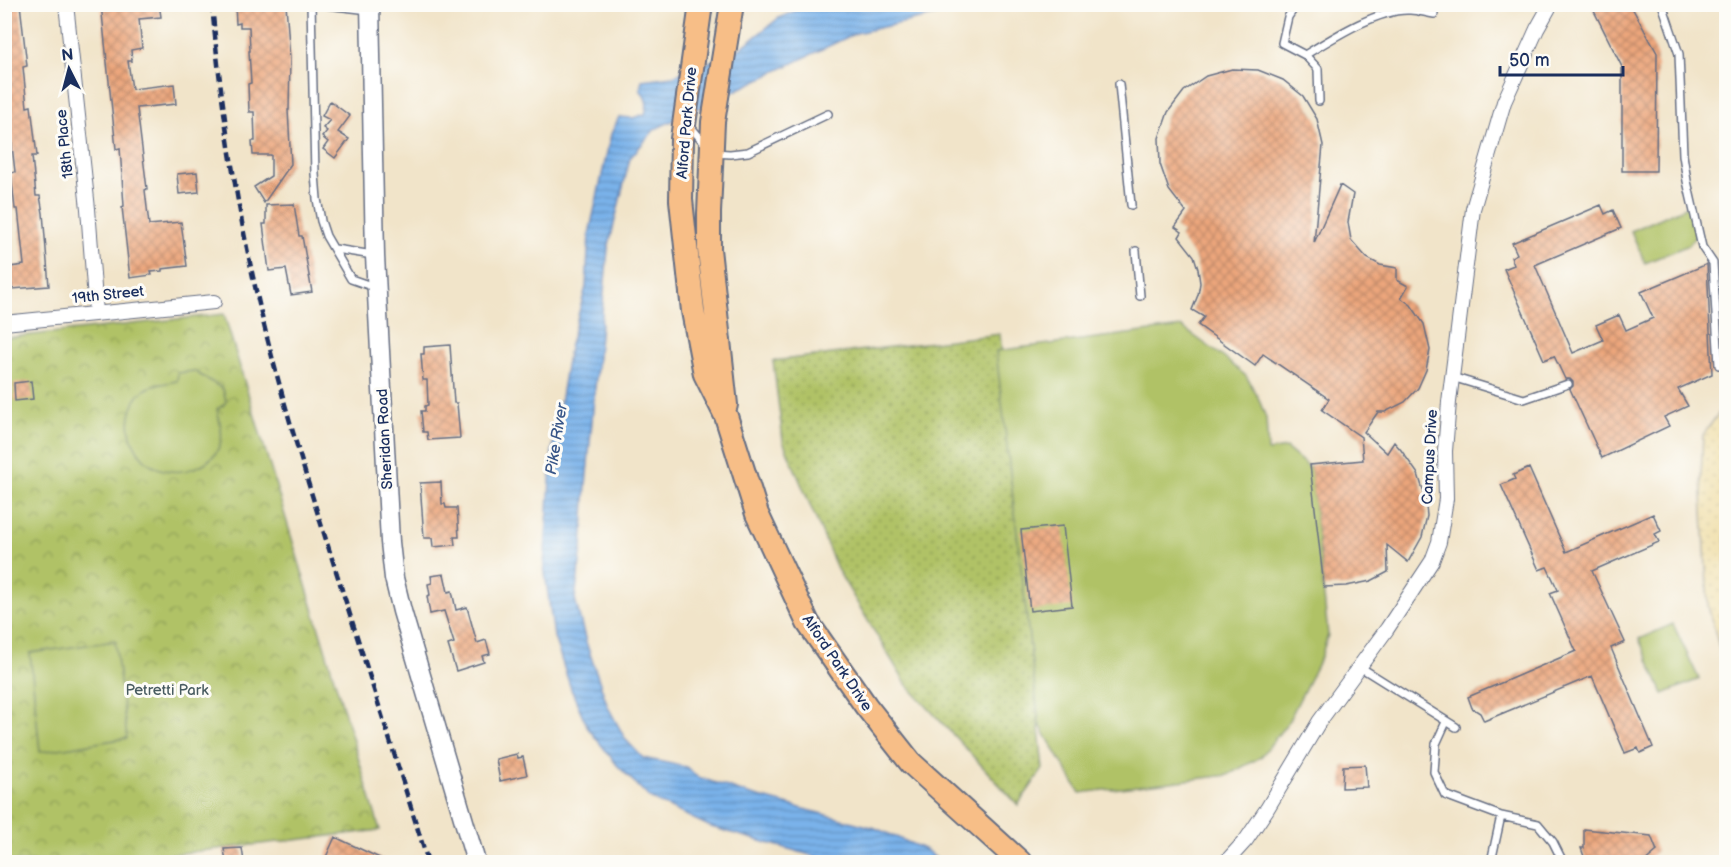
<svg xmlns="http://www.w3.org/2000/svg" width="1731" height="867" font-family="'Balsamiq Sans',sans-serif">
  <style>
    .grass { fill: url(#grass-dots); stroke: #667862; stroke-width: 1.5 }
    .sand { fill: url(#sand-dots); stroke: #84847e; stroke-width: 1.5 }
    .park { fill: url(#park-crowns); stroke: #667862; stroke-width: 1.5 }
    .pitch { fill: #b0c266; stroke: #667862; stroke-width: 1.5 }
    .water { fill: url(#water-rules); stroke: #4a70a4; stroke-width: 1.5 }
    .building { fill: url(#building-cross-hatch) }
    .lines { fill: none; stroke-linecap: round; stroke-linejoin: round }
    .service-casing { stroke: #666e83; stroke-width: 10 }
    .minor-casing { stroke: #666e83; stroke-width: 16 }
    .tertiary-casing { stroke: #666e83; stroke-width: 21 }
    .primary-casing { stroke: #666e83; stroke-width: 26 }
    .service { stroke: #fff; stroke-width: 7 }
    .minor { stroke: #fff; stroke-width: 14 }
    .tertiary { stroke: #fff; stroke-width: 18 }
    .primary { stroke: #f7be87; stroke-width: 22 }
    .rail { stroke: #1b2f5e; stroke-width: 4.5; stroke-dasharray: 9 4.5; stroke-linecap: butt }
    .labels { text-anchor: middle; dominant-baseline: central; stroke-width: 6; stroke-linejoin: round; paint-order: stroke }
    .street-label { font-size: 15px; fill: #1b2f5e; stroke: #fdfcf7 }
    .park-label { font-size: 15px; fill: #485b60; stroke: #fdfcf7 }
    .water-label { font-size: 16px; font-style: italic; fill: #385688; stroke: #fdfcf7 }
  </style>
  <defs>
    <pattern id="grass-dots" width="8" height="8" patternUnits="userSpaceOnUse" patternTransform="scale(1.5)"><rect width="8" height="8" fill="#b0c266"/><path d="M2 2h.1M6 6h.1" fill="none" stroke="#8e9e57" stroke-width="1.8" stroke-linecap="round"/></pattern>
    <pattern id="sand-dots" width="8" height="8" patternUnits="userSpaceOnUse" patternTransform="scale(1.5)"><rect width="8" height="8" fill="#eeda9e"/><path d="M2 2h.1M6 6h.1" fill="none" stroke="#ccbb8a" stroke-width="1.8" stroke-linecap="round"/></pattern>
    <pattern id="park-crowns" width="20" height="18" patternUnits="userSpaceOnUse" patternTransform="scale(1.5)"><rect width="20" height="18" fill="#b0c266"/><path d="M2 6a3 3 0 1 1 6 0M12 15a3 3 0 1 1 6 0" fill="none" stroke="#8e9e57"/></pattern>
    <pattern id="water-rules" width="6" height="5" patternUnits="userSpaceOnUse" patternTransform="scale(1.5)"><rect width="6" height="5" fill="#7ab2ea"/><path d="M0 2.5h6" fill="none" stroke="#6391c1"/></pattern>
    <pattern id="building-cross-hatch" width="8" height="8" patternUnits="userSpaceOnUse" patternTransform="scale(1.5)"><rect width="8" height="8" fill="#eca67c"/><path d="M0 0l8 8M0 8l8-8" fill="none" stroke="#be8869"/></pattern>
  </defs>
  <rect width="100%" height="100%" fill="#fdfcf7"/>
  <filter id="ink" filterUnits="userSpaceOnUse"><feTurbulence type="fractalNoise" baseFrequency=".0167" numOctaves="2"/><feDisplacementMap in="SourceGraphic" scale="12" xChannelSelector="R" yChannelSelector="G"/><feConvolveMatrix kernelMatrix="1 2 1 2 8 2 1 2 1" color-interpolation-filters="sRGB"/></filter>
  <filter id="wash" filterUnits="userSpaceOnUse"><feTurbulence type="fractalNoise" baseFrequency=".008" numOctaves="4" result="noise"/><feDisplacementMap in="SourceGraphic" scale="24" xChannelSelector="R" yChannelSelector="G"/><feGaussianBlur stdDeviation="1.35" result="paint"/><feColorMatrix in="noise" values="0 0 0 0 0 0 0 0 0 0 0 0 0 0 0 0 0 1.4 0 .05"/><feComposite in="paint" operator="in"/></filter>
  <g filter="url(#wash)">
    <rect width="100%" height="100%" fill="#f1e4c9"/>
    <path class="grass" d="M1000 334 1043 769 1018 805 906 684 838 571 783 441 773 361Z"/>
    <path class="sand" d="M1726 403V672L1708 606 1701 475 1703 435Z"/>
    <path class="park" d="M224 314 380 830 105 862H5L4 338Z"/>
    <path class="pitch" d="M1690 205 1697 233 1689 245 1645 263 1631 231Z
      M1182 327 1222 356 1246 376 1258 397 1266 418 1268 451 1286 448 1311 469 1328 635 1321 657 1288 722 1261 757 1228 775 1080 793 1039 724 996 351Z
      M194 371 223 389 226 401 224 405 217 409C219 419 223 431 221 441 215 465 186 475 164 470 141 465 126 438 130 416 136 386 151 386 177 381L178 373Z
      M1673 624 1699 679 1663 694 1639 639Z
      M115 641 127 738 40 752 30 653Z"/>
    <path class="water" d="M809 5H983L856 33 655 129 630 158 608 249 586 485 582 547 575 599 586 642 608 707 626 740 643 758 686 767 698 777 748 794 875 828 926 850 940 862H835L711 827 651 799 617 765 588 728 571 689 554 637 544 566 552 452 569 348 586 287 589 234 611 134 619 117 633 118 645 114C649 104 646 98 640 89L642 80 673 76 737 51 779 18Z"/>
    <g id="blocks">
      <path class="building" d="M4 4H20L27 66 23 67 27 107 31 106 37 156H32L36 196H40L43 213 49 286 12 289 10 267 24 265 18 209H15L11 173 15 172 9 120 4 121Z
        M101 4H159L161 17 139 19 142 48 131 50 132 61H128L132 89 174 84 176 104 137 108 147 189 145 190 149 225 181 222 187 266 162 269V271L151 272 152 275 130 278 122 207 124 206 120 148 116 149Z
        M235 4H286L290 59 289 110H288L291 164 264 203 254 187 271 176V155H253L252 141H255L254 112H249L248 84 251 83 249 51H250L249 27H240V23L236 24Z
        M1602 4H1630L1657 53 1656 171H1622V67L1593 9Z
        M1232 69 1258 70 1283 80 1303 96 1317 119 1323 145 1314 243 1340 185 1353 194 1348 222 1351 240 1367 258 1380 265 1397 268V280L1408 286 1401 298 1411 305 1424 324 1430 350 1426 370 1418 388 1405 402 1385 412H1378L1364 432 1387 453 1394 442 1401 450 1418 474 1425 496 1427 516 1422 537 1408 562 1387 545 1388 572 1371 581 1346 586 1324 587 1310 465 1363 460 1361 437 1322 410 1329 399 1263 354 1255 366 1198 325 1204 317 1192 310 1198 295 1200 283 1198 269 1194 256 1179 237 1182 232 1175 227 1186 212 1169 190 1160 164 1159 138 1168 112 1184 91 1206 76Z
        M330 101 350 116 338 132 349 139 335 158 323 149 328 142 322 137 327 131 323 128 330 120 322 116Z
        M197 172 199 192 179 194 177 174Z
        M294 204 299 236H302L312 292 291 295 286 269 269 271 263 224H266V205Z
        M1601 205 1605 214 1613 210 1621 228 1535 265 1573 353 1603 340 1596 325 1619 315 1626 330 1653 318 1641 292 1707 264 1712 374 1678 389 1688 406 1664 417 1669 426 1602 458 1570 389 1573 386V382L1570 379H1565L1554 356 1544 360 1504 269 1514 265 1511 257 1517 254 1512 243Z
        M450 345 454 403H457L460 438 428 440 427 432H423L421 411H425V406L428 405 427 380H423L421 354H424V347Z
        M31 381 33 399 15 401 14 383Z
        M1529 468 1566 552 1653 514 1661 531 1655 534 1659 542 1592 571 1625 642 1611 648 1653 747 1640 753 1638 748 1625 753 1592 676 1484 721 1480 713 1472 708 1468 697 1576 651 1550 593 1558 590 1547 567 1539 570 1501 485 1515 479 1513 475Z
        M441 482 442 504H445L446 508H457L459 537H454L455 545 433 547 432 538H424L420 483Z
        M1063 526 1072 606 1030 611 1021 530Z
        M444 574 448 592 452 591 456 610 467 607 477 643 486 640 490 654 482 656 484 662 456 671 448 645 454 643 444 611 430 614 427 596 430 595 428 584 432 583 431 576Z
        M517 754 518 758 523 757 527 775 500 781 496 759Z
        M1365 765 1367 787 1342 788 1343 766Z
        M1584 829 1651 836 1657 851 1644 862H1586L1581 848H1584Z
        M335 837 388 862H338L326 857Z
        M242 848 244 862H226L224 849Z"/>
    </g>
  </g>
  <g filter="url(#ink)">
    <use href="#blocks" fill-opacity="0" stroke="#666e83" stroke-width="1.5"/>
    <g class="lines">
      <g class="service-casing">
        <path id="service" d="M311 4 315 174 317 199 321 221 326 236 351 279 374 287
          M318 4 369 10
          M1297 4 1288 17 1282 43 1305 55 1318 69 1319 101
          M1662 4 1679 54 1683 155 1687 181 1702 247 1713 263 1719 365
          M1305 55C1331 39 1379 8 1410 10 1418 10 1426 13 1434 14
          M1119 84 1131 205
          M690 126 706 145
          M714 153 730 154 748 152 828 114
          M335 249 373 255
          M1136 251 1140 296
          M1452 377 1524 399 1568 384
          M1360 667 1456 727
          M1446 722 1436 744 1434 772 1445 795 1501 816 1538 824 1553 842 1563 862
          M1491 862 1501 816"/>
      </g>
      <g class="minor-casing">
        <path id="minor" d="M66 4 88 209 96 313
          M4 323 214 302
          M1226 862 1246 840 1267 809 1319 722 1387 629 1432 561 1439 542 1446 499 1445 451 1449 402 1473 209 1504 102 1537 29 1551 4"/>
      </g>
      <g class="tertiary-casing">
        <path id="tertiary" d="M370 4 375 256 390 542 394 578 402 611 476 862"/>
      </g>
      <g class="primary-casing">
        <path id="primary" d="M701 4 682 139 681 200 693 311 705 374 726 416 757 514 808 623 866 706 911 763 1020 862
          M726 405 709 249V213L713 122 732 4"/>
      </g>
      <use href="#service" class="service"/>
      <use href="#minor" class="minor"/>
      <use href="#tertiary" class="tertiary"/>
      <use href="#primary" class="primary"/>
      <path class="rail" d="M212 4C221 109 238 215 262 317 285 412 315 506 345 599 373 687 401 775 428 862"/>
    </g>
  </g>
  <g class="labels">
    <g class="street-label">
      <text transform="translate(687 123) rotate(-85)">Alford Park Drive</text>
      <text transform="translate(65 144) rotate(-96)">18th Place</text>
      <text transform="translate(108 295) rotate(-6)">19th Street</text>
      <text transform="translate(385 439) rotate(-93)">Sheridan Road</text>
      <text transform="translate(1430 457) rotate(-87)">Campus Drive</text>
      <text transform="translate(837 663) rotate(56)">Alford Park Drive</text>
    </g>
    <g class="park-label">
      <text x="167" y="690">Petretti Park</text>
    </g>
    <g class="water-label">
      <text transform="translate(557 439) rotate(-81)">Pike River</text>
    </g>
  </g>
  <rect width="1731" height="867" fill="none" stroke="#fdfcf7" stroke-width="24"/>
  <g transform="translate(69 69) rotate(354)" stroke="#fdfcf7" stroke-width="4.5" paint-order="stroke">
  <path d="M0-4.5L10 22L0 15L-10 22Z" fill="#1b2f5e"/>
  <text y="-9" font-size="16" font-weight="bold" text-anchor="middle" fill="#1b2f5e">N</text>
  </g>
  <path d="M1500 66v9h123v-9" fill="none" stroke="#1b2f5e" stroke-width="3"/>
  <text x="1509" y="66" font-size="18" fill="#1b2f5e" stroke="#fdfcf7" stroke-width="4.5" paint-order="stroke">50 m</text>
</svg>
